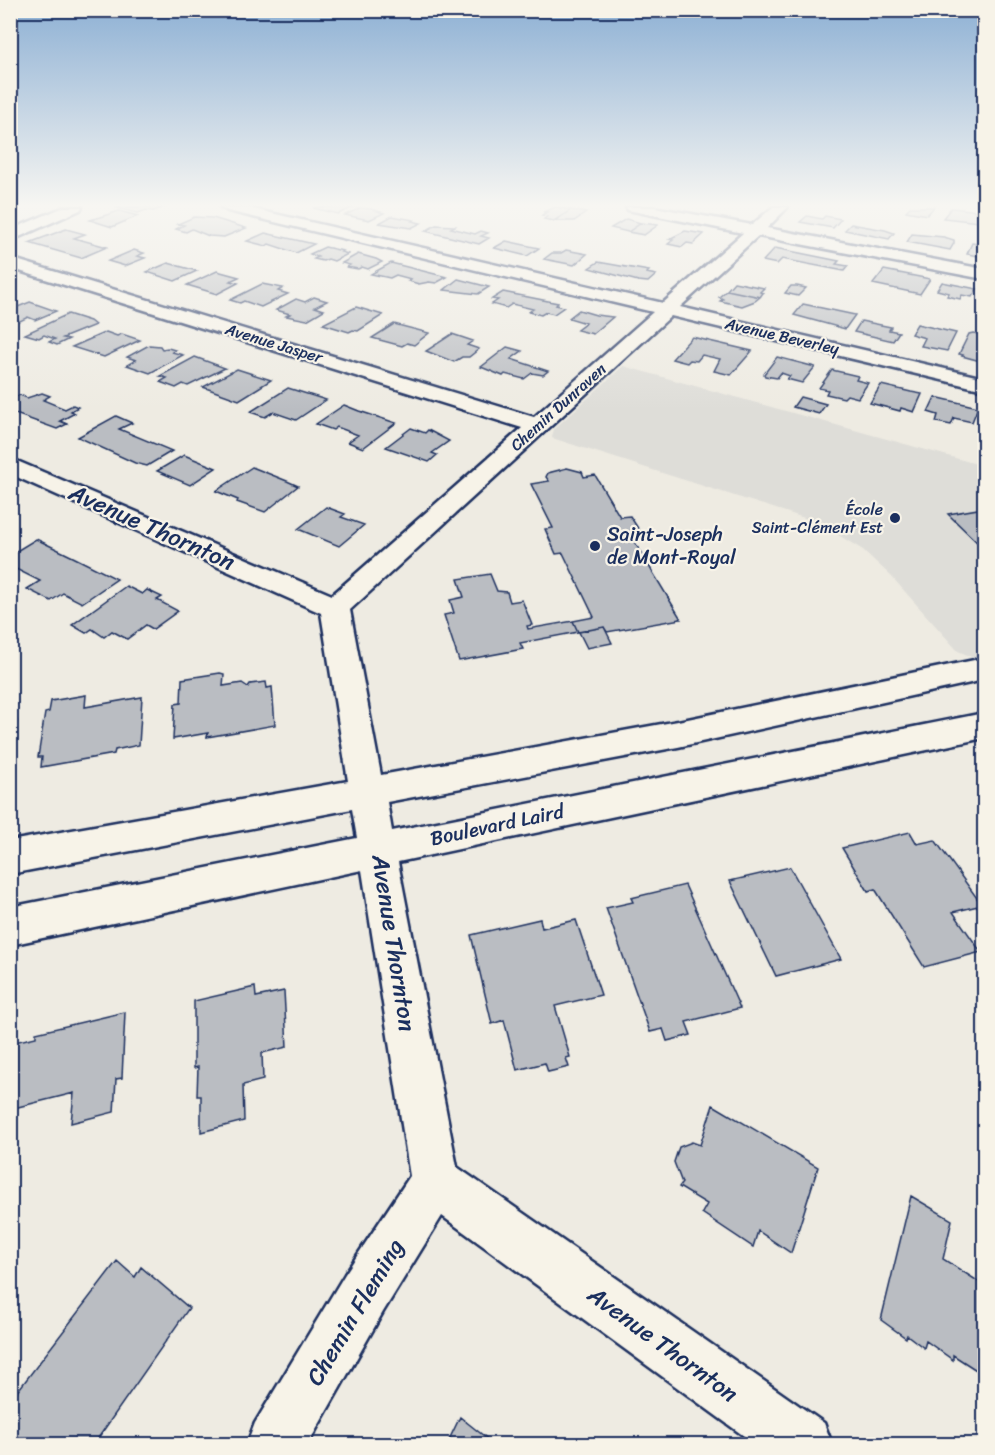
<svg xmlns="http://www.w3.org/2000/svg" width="995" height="1455" font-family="Sriracha,sans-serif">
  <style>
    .built { fill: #deddd8 }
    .building { fill: #babdc2; stroke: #1b2f5e; stroke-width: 1.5 }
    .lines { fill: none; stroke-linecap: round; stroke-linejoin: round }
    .minor-casing { stroke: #1b2f5e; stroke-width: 5 }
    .minor { fill: #f7f3e8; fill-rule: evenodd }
    .poi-dot { fill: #1b2f5e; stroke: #f7f3e8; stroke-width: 2 }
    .labels { text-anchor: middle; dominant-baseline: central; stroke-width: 4.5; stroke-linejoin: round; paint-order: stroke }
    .far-street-label { font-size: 16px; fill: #1b2f5e; stroke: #f7f3e8 }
    .far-poi-label { font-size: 16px; fill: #1b2f5e; stroke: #f7f3e8; text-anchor: end }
    .poi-label { font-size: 20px; fill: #1b2f5e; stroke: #f7f3e8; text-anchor: start }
    .street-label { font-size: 20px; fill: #1b2f5e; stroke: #f7f3e8 }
    .near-street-label { font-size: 24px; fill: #1b2f5e; stroke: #f7f3e8 }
  </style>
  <rect width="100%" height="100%" fill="#eeebe2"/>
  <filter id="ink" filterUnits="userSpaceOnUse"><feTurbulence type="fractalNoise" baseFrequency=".0167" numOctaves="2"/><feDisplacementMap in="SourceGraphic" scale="12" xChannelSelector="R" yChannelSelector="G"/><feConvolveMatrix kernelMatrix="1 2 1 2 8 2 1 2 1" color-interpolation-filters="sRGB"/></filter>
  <g filter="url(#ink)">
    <path class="built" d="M623 366 984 466V662L958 651 891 576 863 550 817 522 552 438 554 429Z"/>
    <path class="building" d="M120 207H165L153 211 146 210 138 213 117 208Z
      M317 207H354L338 214 313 208Z
      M556 207 571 210 554 221 544 219 548 216 542 215 547 212H543Z
      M910 207H934L927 215 906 211Z
      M360 208 371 209 384 213 369 220 345 215Z
      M951 208 971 210 984 213 979 222 943 218Z
      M571 210 586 213 574 221H554Z
      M119 211 138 216 112 227 90 220Z
      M392 216 414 220 412 221 421 223 411 228 379 223Z
      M807 216 822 219 825 216 841 219 833 228 800 222Z
      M194 217 213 218 246 228 224 237 209 236 192 229 186 232 176 229 184 225 178 224Z
      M626 219 641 223 628 232 611 228Z
      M641 223 650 224 658 225 644 235 628 232Z
      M851 224 885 230 894 233 889 239 845 230Z
      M436 225 455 226 451 228 475 234 481 231 488 233 481 236 489 238 479 244 425 231Z
      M66 229 85 234 74 238 107 247 81 258 29 243Z
      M685 231 704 234 693 244 687 243 682 247 668 244 673 240 669 239Z
      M265 233 314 244 296 253 269 244 266 246 247 241Z
      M912 234 944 237 954 240V243L950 250 907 242Z
      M506 241 539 248 527 256 494 248Z
      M972 243 984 245V257L967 254Z
      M325 247 343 251 341 252 348 254 334 261 328 259 323 261 314 259 318 257 310 254Z
      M775 248 839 261 836 264 848 266 844 271 782 259 777 264 763 261Z
      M134 250 144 253 137 256 145 258 125 266 108 261Z
      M566 250 587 254 574 265 544 259 552 253H561Z
      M358 254 376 259 382 262 368 269 362 267 358 269 347 267 350 265 342 263Z
      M598 262 649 271 647 273 656 275 648 282 638 281 589 268Z
      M168 263 197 271 175 281 147 272Z
      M391 263 447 277 436 283 429 282 419 284 408 281 411 279 396 275 390 278 371 274Z
      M884 270 930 279 920 294 873 284Z
      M217 271 239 277 230 281 238 283 217 294 187 285Z
      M458 279 489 287 478 294 444 290Z
      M734 282 764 288 760 292 763 293 760 297 727 290Z
      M942 282 977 289 972 297 962 295 960 299 947 296 949 293 937 290Z
      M262 284 283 288 278 291 288 294 261 307 244 301 240 303 230 300Z
      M791 286H797L806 288 798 296 785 293Z
      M727 290 760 297 755 301 742 306 720 301 723 299 719 297Z
      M503 292 558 303 556 305 564 307 554 314 546 312 541 315 529 312 533 309 512 304 506 308 492 304 498 300 492 299Z
      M314 297 327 301 315 307 324 310 307 320 286 316 290 314 276 310 296 299 305 302Z
      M30 302 56 311 35 320 28 317 20 321 10 317V310Z
      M803 304 855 315 845 329 794 315Z
      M356 307 383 315 358 331 353 330 349 332 323 324Z
      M579 310 596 315 613 317 593 334 577 330 586 323 569 318Z
      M68 314 90 321 95 325 63 338 69 339 57 345 49 342 55 339 44 335 39 338 25 334Z
      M861 321 891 327 889 330 899 332 893 341 854 332Z
      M394 324 429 333 414 345 407 343 402 346 372 338Z
      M917 324 956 333 947 351 921 346 925 338 911 334Z
      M106 332 117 336 122 334 140 340 104 357 72 347Z
      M973 333 984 335V362L962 356 963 355 959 354 969 334Z
      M452 334 473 341 467 345 479 349 469 357H462L454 362 426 351Z
      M692 337 752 351 731 375 714 371 720 359 702 355 697 361 690 360 687 363 672 359Z
      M149 345 160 346 162 349 168 348 175 350 172 352 183 355 150 373 127 365 136 360 127 357Z
      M507 347 522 351 511 359 548 371 543 375 532 373 524 379 505 374 503 376 481 367Z
      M195 357 225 368 188 386 183 384 176 388 160 382 167 378 160 376Z
      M777 357 804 364 815 367 802 383 787 379 790 376 781 373 777 378 765 376 764 374Z
      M237 369 271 380 239 400 203 387Z
      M832 370 858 376 856 380 868 383 858 398 847 395 844 398 826 394 828 390 819 388Z
      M881 385 911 392 922 394 914 412 901 408 900 411 870 403Z
      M288 388 326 400 296 420 273 412 265 417 250 412Z
      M42 393 50 396 43 400 65 409 73 405 78 407 71 411 75 413 60 421 67 424 57 429 10 412V399L20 395 27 398Z
      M800 397 826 404 819 414 793 407Z
      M935 397 978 407 972 422 954 418 951 425 936 422 938 415 928 412Z
      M344 405 359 411 396 423 363 448 348 442 358 435 337 427 333 430 316 424Z
      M116 416 132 423 119 429 172 451 147 466 135 463 78 437Z
      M411 428 425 433 428 430 449 441 432 453 437 455 429 462 386 447Z
      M184 455 216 468 190 485 157 471Z
      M252 467 287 481 298 486 265 512 237 502 238 500 216 491Z
      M567 468 582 472 584 477 595 475 620 517 630 516 643 536 632 538 681 619 607 632 604 627 578 632 573 621 594 617 563 553 556 554 545 529 553 528 531 484 549 481 546 477 548 473Z
      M326 507 345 514 341 517 364 525 339 546 298 529Z
      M984 508V549L948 514Z
      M36 539 75 558 117 579 82 603 63 593 51 601 27 589 40 581 10 566V555Z
      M490 574 497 591 507 592 510 602 522 600 532 625 527 626 528 629 573 621 578 632 520 643 523 649 459 661 444 615 454 613 450 600 464 597 458 579Z
      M126 586 142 594 147 590 162 597 157 600 178 611 153 629 146 625 127 639 112 631 104 637 92 629 86 633 72 625Z
      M604 627 612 643 587 648 579 632Z
      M220 673 224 674 223 686 242 683 248 687 250 684 266 682 267 688 272 687 275 725 207 737 208 733 173 739 175 704 181 703 182 679Z
      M86 695 85 707 142 697 139 745 115 750 114 754 41 767 42 757H38L45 713 49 712 51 701Z
      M15 709 13 723 17 721 10 761V710Z
      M910 832 917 844 935 840 982 905 953 912 981 952 924 967 875 889 868 891 842 848Z
      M790 867 841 959 776 976 730 881Z
      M685 885 740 1008 686 1022 691 1035 667 1041 663 1029 650 1032 606 908 633 902 631 898Z
      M540 919 542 928 576 920 601 995 555 1006 570 1057 566 1058 569 1067 548 1072 545 1063 517 1070 504 1020 492 1024 471 935Z
      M255 987 256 997 284 991 287 1047 262 1053 263 1080 243 1085 244 1121 201 1132V1096H197L198 1067 194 1068V1001Z
      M125 1012 122 1078 116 1079 114 1112 71 1123 74 1093 10 1109V1043L36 1037V1033Z
      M713 1105 818 1167 791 1253 758 1231 753 1247 702 1213 707 1204 679 1187 682 1183 674 1162 679 1147 692 1142 700 1145Z
      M911 1196 952 1220 943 1259 984 1285V1375L953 1355V1360L926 1341 924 1348 907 1335 906 1338 881 1320Z
      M117 1261 135 1277 141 1267 189 1308 94 1444H10V1401Z
      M460 1417 494 1444H447Z"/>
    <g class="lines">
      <g class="minor-casing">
        <path id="minor" d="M64 207H82L80 210 10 241V230Z
          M221 207H245L663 303 743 233 628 210 626 207H654L752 225 773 207H788L767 228 984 269V279L758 236 680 307 984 378V390L671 316 350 610 381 775 678 721 984 658V680L678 747 387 802 392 831 984 713V738L398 862 457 1167 824 1423 832 1444H755L442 1216 383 1312 308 1444H247L255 1423 345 1274 410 1176 362 870 10 945V907L357 838 352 809 10 874V841L348 781 321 613 10 474V458L332 595 522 428 10 268V258L534 417 653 312 228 211Z"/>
      </g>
      <use href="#minor" class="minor"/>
    </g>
  </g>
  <linearGradient id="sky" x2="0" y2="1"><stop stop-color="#8db0d4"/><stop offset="0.5" stop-color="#f7f6f2"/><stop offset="1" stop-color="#f7f6f2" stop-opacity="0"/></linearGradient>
  <rect width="995" height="410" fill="url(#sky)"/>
  <g class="poi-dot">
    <circle cx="895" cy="518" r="6"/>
    <circle cx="595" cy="546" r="6"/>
  </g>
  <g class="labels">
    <g class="far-street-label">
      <text transform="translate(782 336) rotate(13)">Avenue Beverley</text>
      <text transform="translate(274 343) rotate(17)">Avenue Jasper</text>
      <text transform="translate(558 407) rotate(-42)">Chemin Dunraven</text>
    </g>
    <g class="far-poi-label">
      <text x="883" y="509">École<tspan x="883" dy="18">Saint-Clément Est</tspan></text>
    </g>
    <g class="poi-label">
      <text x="607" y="534">Saint-Joseph<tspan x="607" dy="23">de Mont-Royal</tspan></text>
    </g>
    <g class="street-label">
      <text transform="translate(497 825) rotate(-12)">Boulevard Laird</text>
    </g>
    <g class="near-street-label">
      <text transform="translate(152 527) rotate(24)">Avenue Thornton</text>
      <text transform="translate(394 943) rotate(81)">Avenue Thornton</text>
      <text transform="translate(355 1312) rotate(-59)">Chemin Fleming</text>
      <text transform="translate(663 1344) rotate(36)">Avenue Thornton</text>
    </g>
  </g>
  <rect width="995" height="1455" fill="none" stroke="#f7f3e8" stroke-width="36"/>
  <rect x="18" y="18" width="959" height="1419" fill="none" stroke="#1b2f5e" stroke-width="2" filter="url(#ink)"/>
</svg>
